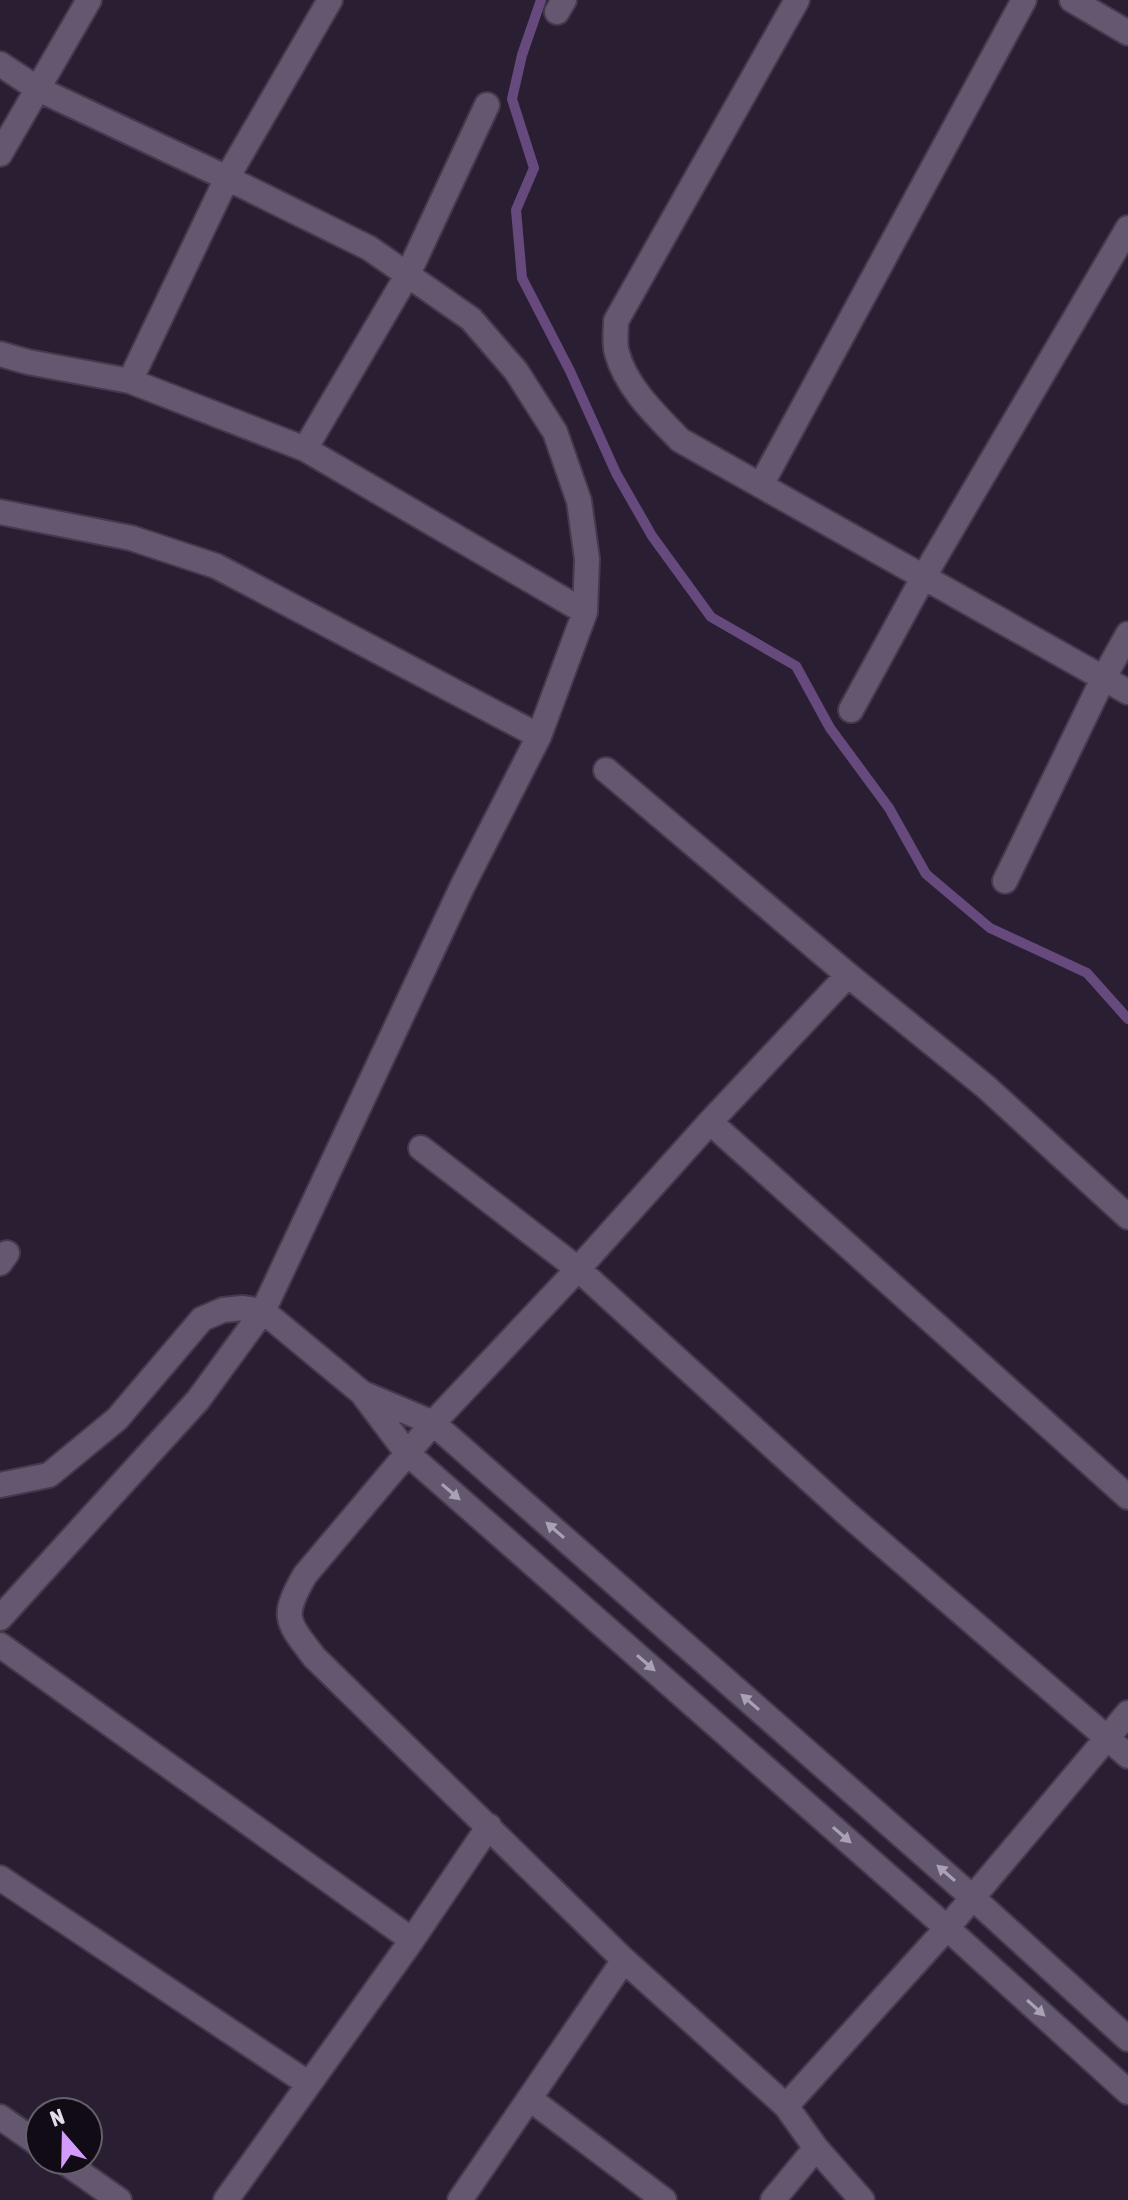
<svg xmlns="http://www.w3.org/2000/svg" width="1128" height="2200" font-family="'Asap Condensed',sans-serif">
  <style>
    .lines { fill: none; stroke-linecap: round; stroke-linejoin: round }
    .stream { stroke: #674a7d; stroke-width: 10 }
    .street-casing { stroke: #453a4c; stroke-width: 28 }
    .street { stroke: #645770; stroke-width: 24 }
    .oneway { fill: #aba1b4 }
  </style>
  <rect width="100%" height="100%" fill="#2a1e33"/>
  <g class="lines">
    <path class="stream" d="M541 0 522 55 512 99 534 168 516 210 522 278 570 371 616 473 652 536 711 617 796 666 830 728 889 808 926 874 990 928 1087 973 1128 1019"/>
    <g class="street-casing">
      <path id="street" d="M797 0 616 321C616 331 614 344 617 353 626 387 656 415 680 440L1128 692
        M1072 0 1128 33
        M557 12 564 0
        M0 64 38 89 227 178 369 248 471 319 516 371 555 432 579 501 587 559 585 612 539 736 463 885 263 1311 198 1400 0 1618
        M0 154 89 0
        M0 354 28 362 130 381 305 449 585 612
        M130 381 227 178 330 0
        M305 449 408 274 487 105
        M761 485 1024 0
        M0 512 131 538 216 566 539 736
        M851 710 923 578 1128 228
        M606 770 848 975 986 1087 1128 1217
        M1005 881 1103 679 1128 634
        M848 975 710 1122 578 1269 433 1423 305 1575C281 1617 286 1620 314 1657L624 1960 786 2106 816 2148 862 2200
        M710 1122 1128 1497
        M421 1148 578 1269 845 1512 1128 1756
        M0 1263 7 1253
        M362 1393 433 1423 972 1897 1128 2039
        M0 1485 49 1475 117 1419 202 1319 223 1310 243 1308 263 1311 362 1393 407 1453 947 1928 1128 2092
        M0 1645 412 1940
        M0 1878 309 2084
        M530 2099 664 2200
        M786 2106 947 1928 1128 1713
        M0 2117 40 2145
        M62 2160 119 2200
        M226 2200 412 1940 489 1826
        M460 2200 624 1960
        M773 2200 816 2148"/>
    </g>
    <use href="#street" class="street"/>
  </g>
  <defs><path id="oneway-solid" d="M-6-.8H1V-3.2L6.5 0L1 3.2V.8H-6Z" transform="scale(2)"/></defs>
  <g class="oneway">
    <use href="#oneway-solid" transform="translate(451 1492) rotate(41)"/>
    <use href="#oneway-solid" transform="translate(555 1530) rotate(-139)"/>
    <use href="#oneway-solid" transform="translate(646 1663) rotate(41)"/>
    <use href="#oneway-solid" transform="translate(750 1702) rotate(-139)"/>
    <use href="#oneway-solid" transform="translate(842 1835) rotate(41)"/>
    <use href="#oneway-solid" transform="translate(946 1873) rotate(-139)"/>
    <use href="#oneway-solid" transform="translate(1036 2008) rotate(42)"/>
  </g>
  <g transform="translate(64 2136) rotate(340)"><circle r="38" fill="#100b14" stroke="#655f6a" stroke-width="2"/>
  <path d="M0-6L14 30L0 20L-14 30Z" fill="#d39cfc"/>
  <text y="-12" font-size="22" font-weight="bold" text-anchor="middle" fill="#e5ddec">N</text>
  </g>
</svg>
